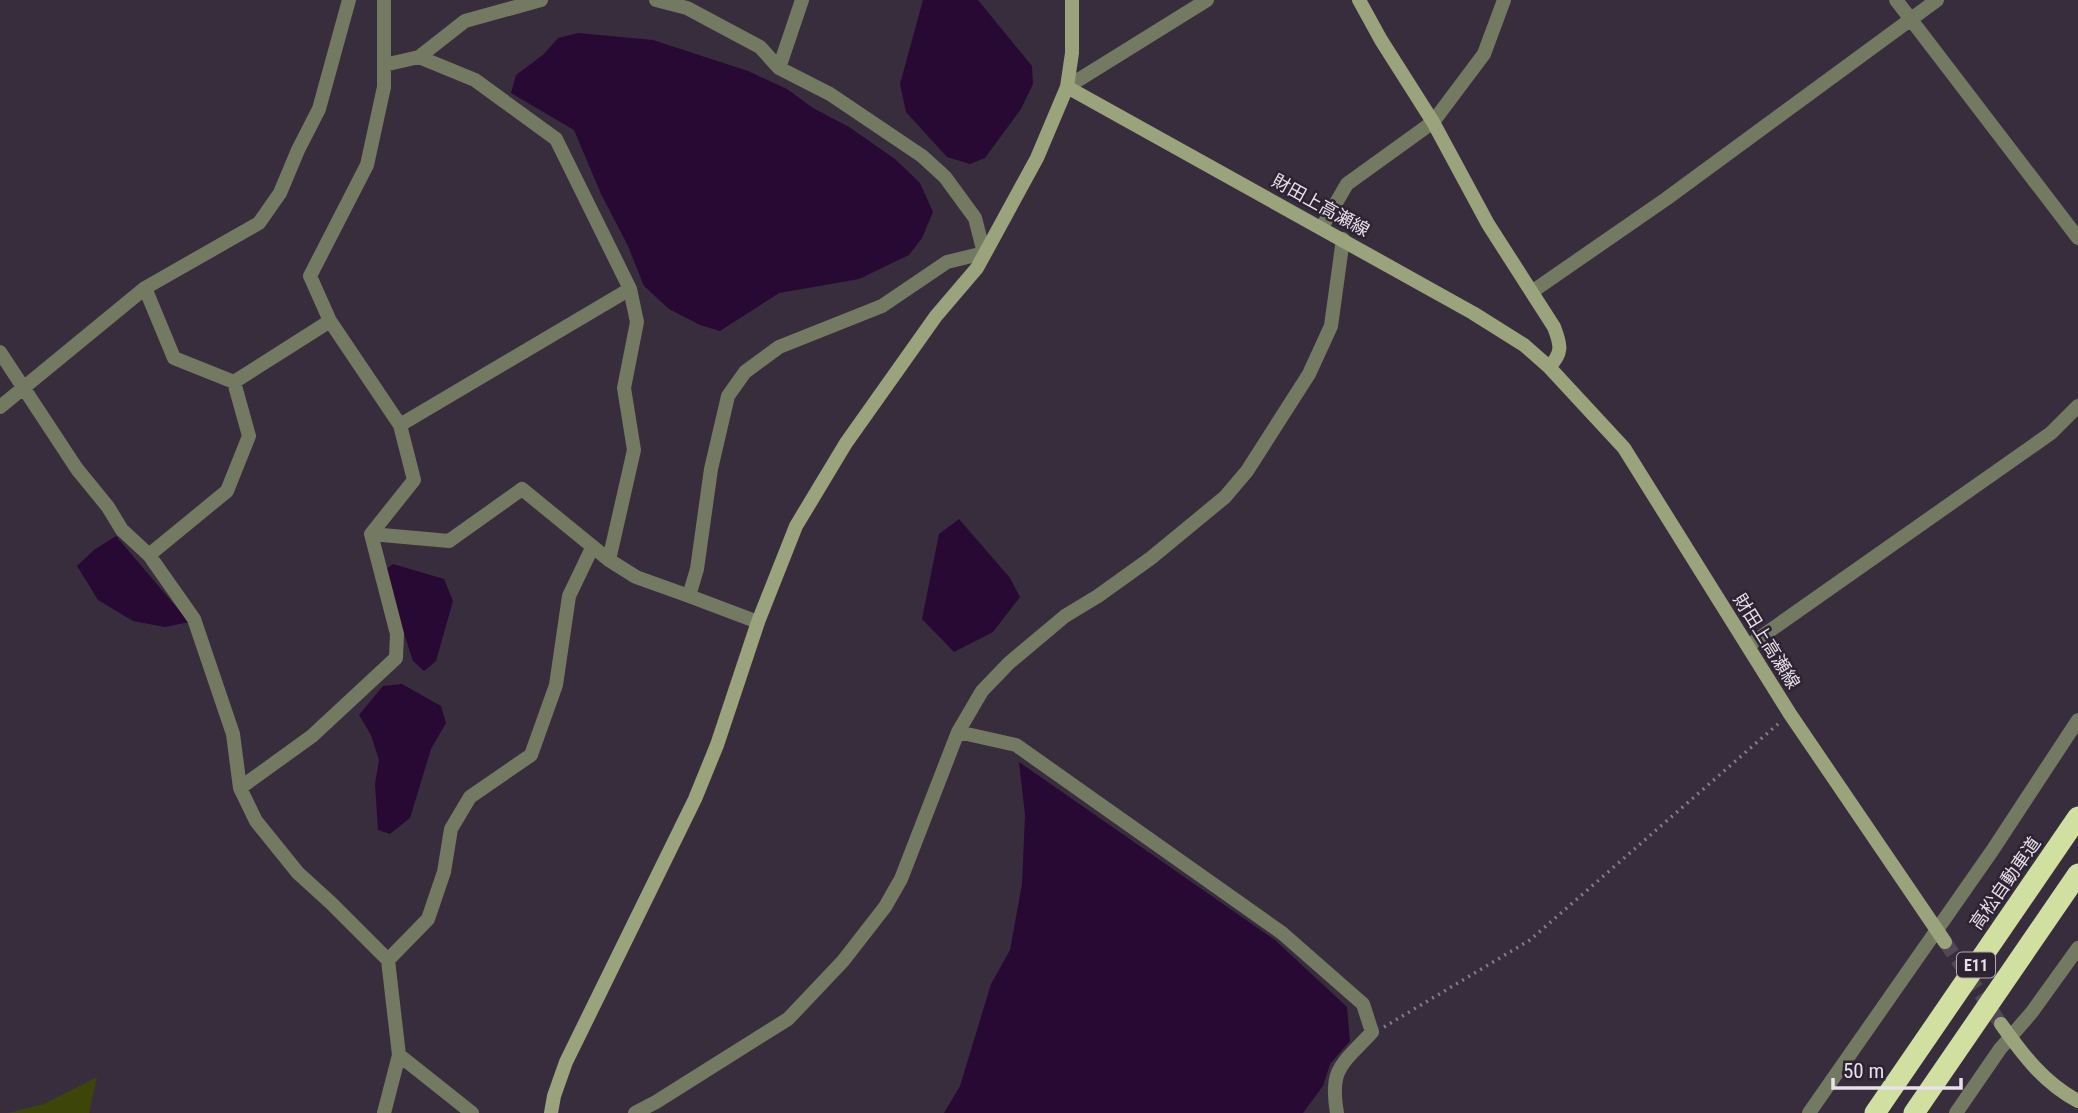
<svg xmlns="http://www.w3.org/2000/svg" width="2078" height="1113" font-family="'Roboto Condensed','Noto Sans JP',sans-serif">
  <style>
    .green { fill: #3d4608 }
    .water { fill: #280933 }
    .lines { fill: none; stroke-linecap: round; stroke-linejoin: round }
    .secondary-tunnel { stroke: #524856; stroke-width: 14; stroke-dasharray: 14 7; stroke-linecap: butt }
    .path { stroke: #867d8a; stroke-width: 3.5; stroke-dasharray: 2 5; stroke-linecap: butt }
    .street { stroke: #747a62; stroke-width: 14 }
    .secondary { stroke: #9aa37c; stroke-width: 14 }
    .highway { stroke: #d1dfa1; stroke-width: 21 }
    .labels { text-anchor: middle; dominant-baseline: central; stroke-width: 5; stroke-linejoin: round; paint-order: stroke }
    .shield { fill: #2d2332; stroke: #b0a8b4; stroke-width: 2 }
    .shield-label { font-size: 16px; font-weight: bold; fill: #e8e1eb }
    .street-label { font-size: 18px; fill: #e8e1eb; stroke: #2d2332 }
  </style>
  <rect width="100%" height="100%" fill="#382d3c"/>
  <path class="green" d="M97 1077 89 1113H8L44 1104Z"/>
  <path class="water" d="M923 0H978L1032 66 1033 84 1021 109 985 158 970 164 947 157 906 112 900 84Z
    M578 33 653 40 748 71 787 89 813 108 849 127 895 159 920 183 933 212 922 238 909 255 859 279 779 293 720 331 700 325 669 309 644 286 628 246 601 194 574 130 511 93 516 75 544 54 558 38Z
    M959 519 1010 578 1020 597 993 632 954 652 922 619 939 534Z
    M116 536 189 622 165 627 133 621 98 600 77 566 94 550Z
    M393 564 444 579 453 601 436 661 424 671 413 661 399 618 386 569Z
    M402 684 441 706 446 723 431 749 410 818 390 834 378 830 375 784 379 760 371 735 359 715 383 686Z
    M1019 762 1275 940 1347 1007 1350 1041 1330 1064 1323 1086 1303 1113H944L960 1086 991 984 1010 950 1022 884 1025 815Z"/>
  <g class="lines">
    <path class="secondary-tunnel" d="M1945 942 2001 1024"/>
    <path class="path" d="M1384 1027 1530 940 1778 724"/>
    <path class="street" d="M1896 0 2078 238
      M419 57 475 80 556 139 630 289 637 322 624 388 634 450 609 560
      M384 65 419 57 465 21 541 0
      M779 68 802 0
      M1067 87 1207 0
      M1322 227 1347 184 1433 122 1484 54 1504 0
      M145 288 174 358 234 382 330 321
      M1533 291 1666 199 1937 0
      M0 352 77 469 108 507 122 530 149 555 194 619 233 734 240 788 256 821 298 873 331 903 388 960 399 1055 384 1113
      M0 407 145 288 259 223 280 193 298 150 319 109 349 0
      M400 425 630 289
      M371 534 449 541 522 489 609 560 636 577 689 596 697 569 711 469 728 396 745 372 779 347 882 306 947 262 984 253 975 218 945 177 922 156 830 94 779 68 760 47 687 8 656 0
      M149 555 227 491 249 436 234 382
      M689 596 758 622
      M1748 646 2051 433 2078 406
      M958 732 1016 745 1282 933 1363 1004 1372 1032C1343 1064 1329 1067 1337 1113
      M240 788 312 736 396 658 397 634 371 534 414 480 400 425 330 321 310 276 367 165 384 87V0
      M388 960 428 919 444 872 451 829 470 797 531 755 556 685 569 596 592 548
      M399 1055 472 1113
      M635 1113 656 1102 788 1019 843 961 885 907 901 879 958 732 982 691 1009 663 1065 616 1098 596 1151 558 1225 497 1247 471 1309 374 1331 326 1343 239
      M1809 1113 1992 851 2078 720
      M1956 1113 2000 1049 2032 1012 2078 948"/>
    <path class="secondary" d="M1359 0 1381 40 1433 122 1488 224 1554 327C1561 345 1563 353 1549 367
      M1067 87 1473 313 1524 345 1549 367 1624 448 1790 714 1945 942
      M2001 1024C2023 1055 2044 1083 2078 1101
      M551 1113 554 1096 566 1062 695 799 717 745 758 622 796 526 846 443 936 316 977 268 1037 158 1067 87 1072 53V0"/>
    <path class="highway" d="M1875 1113 2078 817
      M1914 1113 2078 874"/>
  </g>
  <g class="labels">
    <rect class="shield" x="1957" y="952.5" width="38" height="25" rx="5"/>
    <g class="shield-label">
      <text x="1976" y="965">E11</text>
    </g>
    <g class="street-label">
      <text transform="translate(1321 205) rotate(29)">財田上高瀬線</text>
      <text transform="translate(1767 641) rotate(58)">財田上高瀬線</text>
      <text transform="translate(2005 883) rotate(-55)">高松自動車道</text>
    </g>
  </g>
  <path d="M1833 1078v10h128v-10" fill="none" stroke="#e8e1eb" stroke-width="3.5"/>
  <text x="1843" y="1078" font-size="21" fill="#e8e1eb" stroke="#2d2332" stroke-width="5" paint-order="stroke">50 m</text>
</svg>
